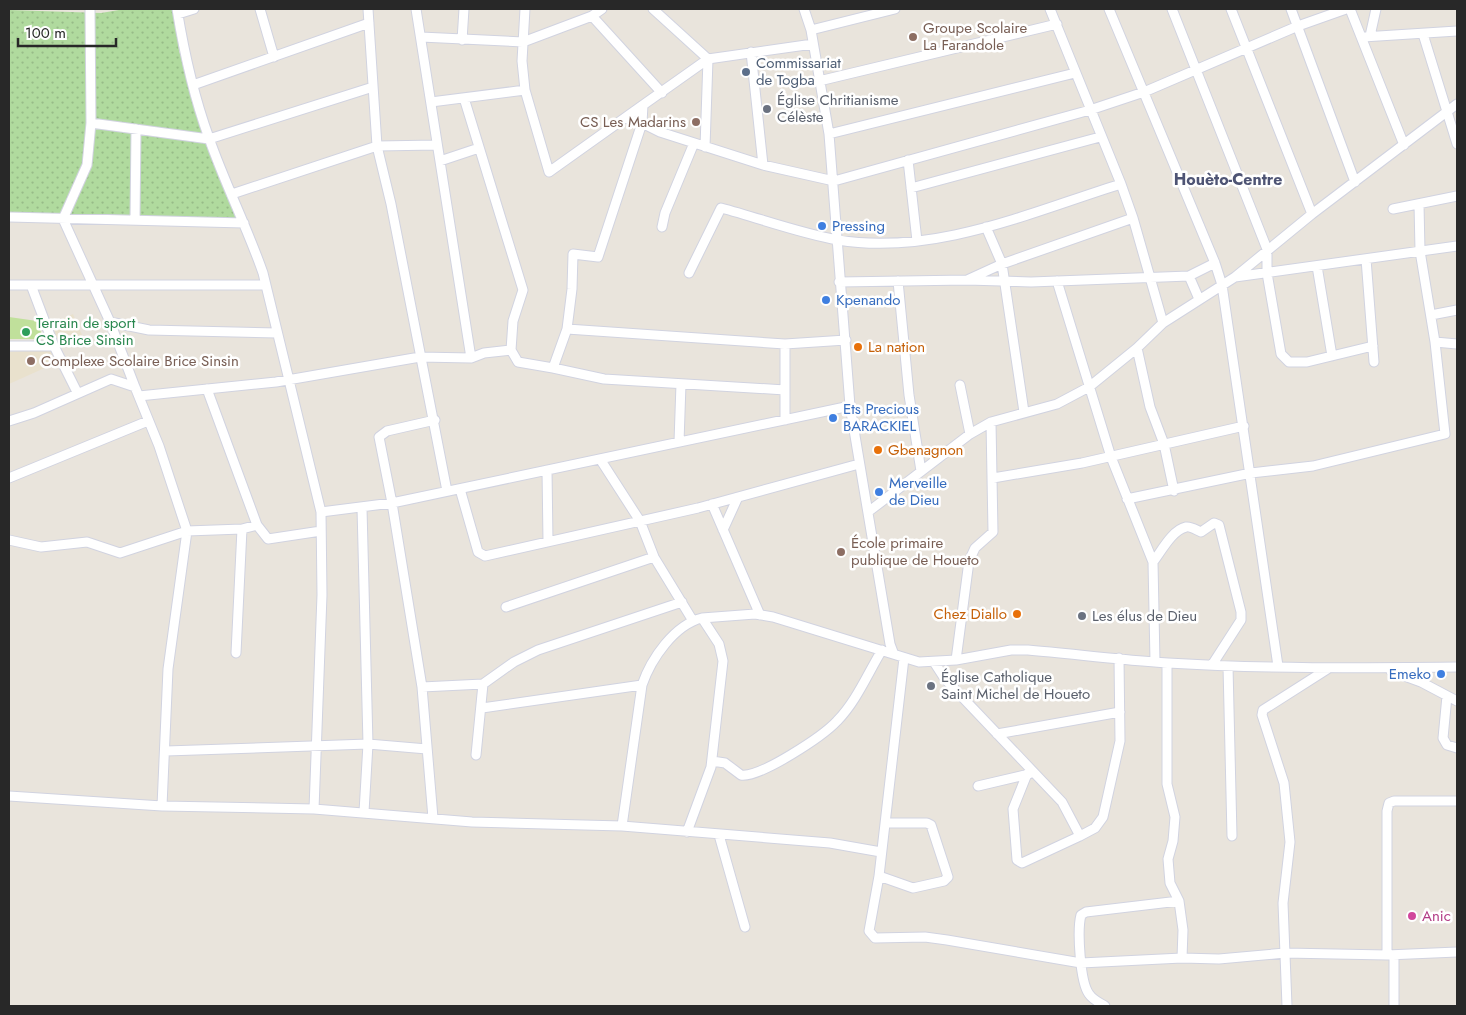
<svg xmlns="http://www.w3.org/2000/svg" width="1466" height="1015" font-family="Jost,sans-serif">
  <style>
    .education { fill: #e9e1cd }
    .grass { fill: url(#grass-dots) }
    .pitch { fill: #c0e09b }
    .lines { fill: none; stroke-linecap: round; stroke-linejoin: round }
    .minor-casing { stroke: #d1d3e0; stroke-width: 11 }
    .minor { stroke: #fff; stroke-width: 9 }
    .education-dot { fill: #8d6e63; stroke: #fff; stroke-width: 2 }
    .service-dot { fill: #5c6f8a; stroke: #fff; stroke-width: 2 }
    .worship-dot { fill: #6b7280; stroke: #fff; stroke-width: 2 }
    .shop-dot { fill: #3f7fe0; stroke: #fff; stroke-width: 2 }
    .leisure-dot { fill: #2e9e5b; stroke: #fff; stroke-width: 2 }
    .food-dot { fill: #e8710a; stroke: #fff; stroke-width: 2 }
    .hotel-dot { fill: #d1479c; stroke: #fff; stroke-width: 2 }
    .labels { text-anchor: middle; dominant-baseline: central; stroke-width: 5; stroke-linejoin: round; paint-order: stroke }
    .education-label { font-size: 15px; fill: #785e54; stroke: #fff; text-anchor: start }
    .service-label { font-size: 15px; fill: #4e5e75; stroke: #fff; text-anchor: start }
    .worship-label { font-size: 15px; fill: #5b616d; stroke: #fff; text-anchor: start }
    .shop-label { font-size: 15px; fill: #366cbe; stroke: #fff; text-anchor: start }
    .leisure-label { font-size: 15px; fill: #27864d; stroke: #fff; text-anchor: start }
    .food-label { font-size: 15px; fill: #c56008; stroke: #fff; text-anchor: start }
    .hotel-label { font-size: 15px; fill: #b23c85; stroke: #fff; text-anchor: start }
    .neighbourhood-label { font-size: 16px; font-weight: bold; fill: #4e5474; stroke: #fff }
  </style>
  <defs>
    <pattern id="grass-dots" width="8" height="8" patternUnits="userSpaceOnUse" patternTransform="scale(1.25)"><rect width="8" height="8" fill="#b0da9e"/><path d="M2 2h.1M6 6h.1" fill="none" stroke="#97bb88" stroke-width="1.8" stroke-linecap="round"/></pattern>
  </defs>
  <rect width="100%" height="100%" fill="#e9e4dc"/>
  <path class="education" d="M73 314 82 335 60 345 51 324Z
    M51 350 58 362 9 384V352Z"/>
  <path class="grass" d="M125 9H174L176 11 179 51 242 220 9 213V10L101 13Z"/>
  <path class="pitch" d="M9 317 37 321 42 335 40 339H9Z"/>
  <g class="lines">
    <g class="minor-casing">
      <path id="minor" d="M90 9 91 123 87 165 63 219 110 322 135 387
        M177 9C184 52 194 97 209 138 225 184 247 227 263 273L321 512 322 595 314 809
        M260 9 274 57
        M368 9 377 146 391 204 447 491
        M416 9 471 358
        M525 9 522 61 525 90 549 172 643 105
        M653 9 708 59 705 147
        M804 9 811 30 829 134 850 406 890 644 893 652
        M1050 9 1121 184 1133 218 1163 323
        M1109 9 1215 263 1222 285 1278 666
        M1172 9 1267 249V273L1281 354 1289 362H1307L1373 346
        M1231 9 1312 214
        M1291 9 1355 182
        M1350 9 1404 145
        M178 14 194 9
        M592 16 662 93
        M811 30 895 9
        M1423 34 1457 144
        M1370 36 1376 9
        M421 37 523 42 592 16 602 9
        M1363 37 1457 31
        M462 40 464 9
        M751 52 763 165
        M819 81 1057 24
        M193 85 369 23
        M431 102 525 90
        M625 118 642 123 660 132 763 165 834 181 1090 110 1144 92 1298 26 1346 9
        M91 123 209 139 373 87
        M829 134 1075 73
        M908 160 917 241
        M440 161 479 148
        M911 188 1100 137
        M232 194 377 146 437 145
        M1419 204 1420 251 1435 342 1457 344
        M1393 209 1457 196
        M9 217 244 223
        M135 220 136 129
        M662 227 665 213 694 143
        M986 227 1002 264 1024 412
        M1366 259 1374 362
        M1317 266 1332 356
        M689 273 721 208C759 218 799 233 838 240 934 256 1031 212 1121 184
        M1189 276 1199 299
        M1235 277 1312 214 1457 104
        M967 280 1031 282 1189 276 1215 263
        M898 281 909 395 921 471
        M1057 281 1111 457 1153 562 1155 662
        M839 282 967 280 1002 264 1133 218
        M9 285H266
        M31 285 54 346 77 392
        M1431 315 1457 310
        M110 322 149 330 277 333
        M567 329 785 344 846 340
        M9 346H54
        M1137 348 1150 407 1164 444 1174 491
        M511 350 518 362 553 368
        M960 385 970 434
        M207 389 257 525
        M785 390 604 379 553 368 567 329 572 289 573 254 598 257 642 123 643 105 708 59 813 44
        M139 396 276 382 420 357 471 358 484 353 511 350 513 321 523 290 464 98
        M785 420V344
        M9 421 34 413 111 379 135 387 159 446 187 531 168 669 162 806
        M679 442 681 384
        M600 459 640 521 654 557 693 621
        M547 470 548 541
        M9 478 148 421
        M993 478 1082 463 1244 426
        M460 489 478 552 485 556 698 508 859 464
        M1127 499 1251 473 1313 466 1445 434 1435 342
        M712 504 760 615
        M362 508 368 744 364 812
        M321 512 392 503 850 406
        M868 512 970 434 991 422 1057 404 1089 387 1137 348 1163 323 1235 277 1457 246
        M723 530 738 497
        M9 540 41 547 87 542 120 553 187 531 242 529 257 525 268 539 321 531
        M1153 562C1161 552 1172 530 1186 527 1191 526 1196 530 1201 532L1214 523 1219 525 1241 612V620L1212 665
        M506 607 654 557
        M236 653 242 529
        M904 658 879 876 869 931 875 938 925 937 947 940 1081 963 1182 958 1219 959 1285 953 1387 955 1457 952
        M956 660 969 561 975 548 993 532 991 422
        M934 662 945 679 1062 802 1080 836
        M1167 663V784L1175 817 1173 841 1168 859 1170 883 1179 901 1183 930 1182 958
        M1228 666 1232 836
        M1391 671 1421 682 1457 701
        M422 687 483 684 514 662 538 650 682 602
        M1447 696 1443 738 1447 745 1457 748
        M482 708 642 685
        M997 734 1120 712
        M166 751 368 744 427 749
        M476 755 483 684
        M712 761 725 763 741 775C760 778 823 736 837 721 856 702 868 673 882 650
        M1027 774 1013 809 1017 860 1022 863 1080 836 1095 828 1103 817 1120 741 1119 658
        M978 786 1029 774
        M9 796 162 806 314 809 472 822 622 826 830 843 881 852
        M433 818 422 687 392 503 379 437 387 431 435 420
        M622 826 642 685C651 659 674 625 702 618L755 614 773 617 919 662 956 660 1011 650H1028C1074 654 1121 660 1168 663 1264 669 1361 668 1457 667
        M687 832 711 767 723 661 719 644 702 618
        M719 835 745 927
        M879 876 913 888 944 881 948 877 931 825 927 823H885
        M1387 955V811L1389 803 1394 801H1457
        M1394 955V1006
        M1105 1006C1100 1003 1093 1000 1089 994 1080 982 1077 930 1081 915L1086 912 1179 901
        M1287 1006 1283 903 1290 842 1284 783 1262 715 1263 710 1329 668"/>
    </g>
    <use href="#minor" class="minor"/>
  </g>
  <g class="education-dot">
    <circle cx="913" cy="37" r="5"/>
    <circle cx="696" cy="122" r="5"/>
    <circle cx="31" cy="361" r="5"/>
    <circle cx="841" cy="552" r="5"/>
  </g>
  <circle class="service-dot" cx="746" cy="72" r="5"/>
  <g class="worship-dot">
    <circle cx="767" cy="109" r="5"/>
    <circle cx="1082" cy="616" r="5"/>
    <circle cx="931" cy="686" r="5"/>
  </g>
  <g class="shop-dot">
    <circle cx="822" cy="226" r="5"/>
    <circle cx="826" cy="300" r="5"/>
    <circle cx="833" cy="418" r="5"/>
    <circle cx="879" cy="492" r="5"/>
    <circle cx="1441" cy="674" r="5"/>
  </g>
  <circle class="leisure-dot" cx="26" cy="332" r="5"/>
  <g class="food-dot">
    <circle cx="858" cy="347" r="5"/>
    <circle cx="878" cy="450" r="5"/>
    <circle cx="1017" cy="614" r="5"/>
  </g>
  <circle class="hotel-dot" cx="1412" cy="916" r="5"/>
  <g class="labels">
    <g class="education-label">
      <text x="923" y="28">Groupe Scolaire<tspan x="923" dy="17">La Farandole</tspan></text>
      <text x="686" y="122" text-anchor="end">CS Les Madarins</text>
      <text x="41" y="361">Complexe Scolaire Brice Sinsin</text>
      <text x="851" y="543">École primaire<tspan x="851" dy="17">publique de Houeto</tspan></text>
    </g>
    <g class="service-label">
      <text x="756" y="63">Commissariat<tspan x="756" dy="17">de Togba</tspan></text>
    </g>
    <g class="worship-label">
      <text x="777" y="100">Église Chritianisme<tspan x="777" dy="17">Célèste</tspan></text>
      <text x="1092" y="616">Les élus de Dieu</text>
      <text x="941" y="677">Église Catholique<tspan x="941" dy="17">Saint Michel de Houeto</tspan></text>
    </g>
    <g class="shop-label">
      <text x="832" y="226">Pressing</text>
      <text x="836" y="300">Kpenando</text>
      <text x="843" y="409">Ets Precious<tspan x="843" dy="17">BARACKIEL</tspan></text>
      <text x="889" y="483">Merveille<tspan x="889" dy="17">de Dieu</tspan></text>
      <text x="1431" y="674" text-anchor="end">Emeko</text>
    </g>
    <g class="leisure-label">
      <text x="36" y="323">Terrain de sport<tspan x="36" dy="17">CS Brice Sinsin</tspan></text>
    </g>
    <g class="food-label">
      <text x="868" y="347">La nation</text>
      <text x="888" y="450">Gbenagnon</text>
      <text x="1007" y="614" text-anchor="end">Chez Diallo</text>
    </g>
    <g class="hotel-label">
      <text x="1422" y="916">Anic</text>
    </g>
    <g class="neighbourhood-label">
      <text x="1228" y="179">Houèto-Centre</text>
    </g>
  </g>
  <rect width="1466" height="1015" fill="none" stroke="#282828" stroke-width="20"/>
  <path d="M18 38v8h98v-8" fill="none" stroke="#282828" stroke-width="2.5"/>
  <text x="25" y="38" font-size="15" fill="#282828" stroke="#ffffff" stroke-width="4" paint-order="stroke">100 m</text>
</svg>
